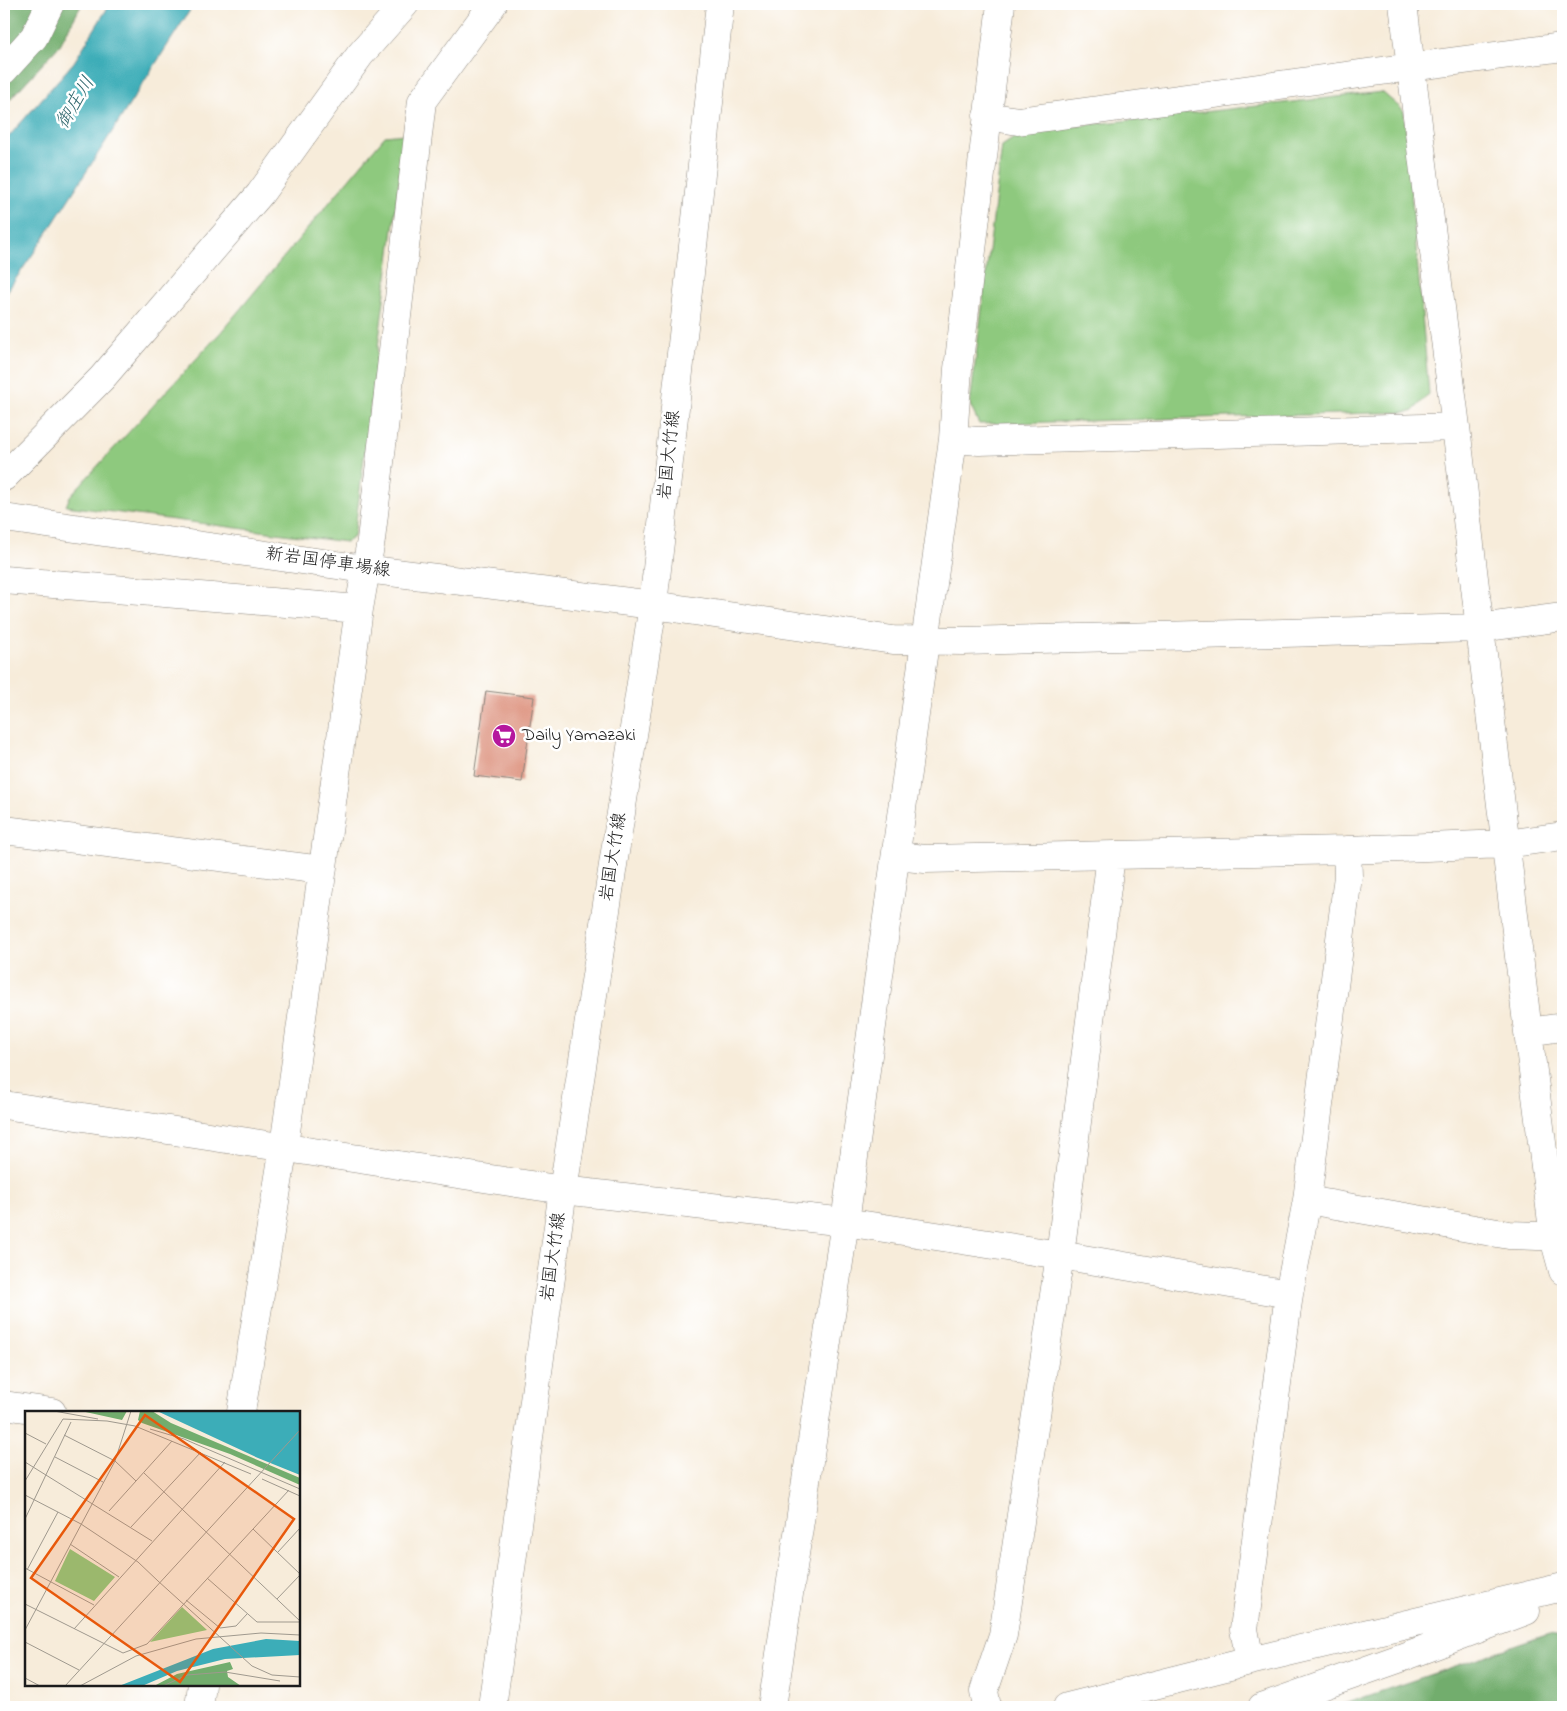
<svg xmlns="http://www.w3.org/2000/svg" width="1567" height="1711" font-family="'Indie Flower','Klee One',sans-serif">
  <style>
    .green { fill: #8ec97e; stroke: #55724d }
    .forest { fill: #72ad6d; stroke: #476444 }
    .water { fill: #3cadb8; stroke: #2c646a }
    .building { fill: #dc8e79 }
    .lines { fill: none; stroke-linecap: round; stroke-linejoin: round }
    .minor-casing { stroke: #8a847b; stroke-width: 29 }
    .major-casing { stroke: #8a847b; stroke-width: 29 }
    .minor { stroke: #fff; stroke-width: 28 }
    .major { stroke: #fff; stroke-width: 28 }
    .labels { text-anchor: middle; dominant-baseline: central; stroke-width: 5; stroke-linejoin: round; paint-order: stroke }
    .street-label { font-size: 18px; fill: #1c1c1c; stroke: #fff }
    .poi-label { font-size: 18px; fill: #1c1c1c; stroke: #fff; text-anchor: start }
    .water-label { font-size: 19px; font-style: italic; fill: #2c646a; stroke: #fff }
    .inset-road { fill: none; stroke: #9f998e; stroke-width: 1 }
    .view { fill: #e8590c; fill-opacity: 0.15; stroke: #e8590c; stroke-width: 2.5 }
    .inset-edge { fill: none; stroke: #1c1c1c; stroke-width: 2.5 }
  </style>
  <rect width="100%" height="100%" fill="#fff"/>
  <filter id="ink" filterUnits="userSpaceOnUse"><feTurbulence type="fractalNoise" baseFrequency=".02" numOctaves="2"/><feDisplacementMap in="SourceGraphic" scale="10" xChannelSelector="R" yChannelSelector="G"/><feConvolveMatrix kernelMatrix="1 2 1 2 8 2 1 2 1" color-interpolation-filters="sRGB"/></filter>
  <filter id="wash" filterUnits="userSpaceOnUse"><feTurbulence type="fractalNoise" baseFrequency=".0096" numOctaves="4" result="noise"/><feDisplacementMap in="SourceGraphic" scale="20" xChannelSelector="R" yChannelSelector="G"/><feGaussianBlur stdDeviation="1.12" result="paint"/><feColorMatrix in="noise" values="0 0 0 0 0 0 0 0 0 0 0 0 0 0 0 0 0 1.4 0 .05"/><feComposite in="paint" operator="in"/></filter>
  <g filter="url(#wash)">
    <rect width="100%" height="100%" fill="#f7ecda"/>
    <path class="green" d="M1382 92 1404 111 1429 394 1412 412 979 424 970 405 1002 146 1023 132Z
      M405 134 354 537 346 542 66 506 70 496 221 332 385 136Z"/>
    <path class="forest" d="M4 4H82L60 45 4 106Z
      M1549 1634 1563 1636V1707H1335Z"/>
    <path class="water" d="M110 4H194L42 241 4 296V142L74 62Z"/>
    <g id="blocks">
      <path class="building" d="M486 691 534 697 522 782 474 776Z"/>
    </g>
  </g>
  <g filter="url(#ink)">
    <use href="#blocks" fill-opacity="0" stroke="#8a847b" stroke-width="1"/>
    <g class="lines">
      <g class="minor-casing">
        <path id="minor" d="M1403 4 1456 427 1528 1032 1554 1238 1563 1271
          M4 70 34 37 50 4
          M987 116 1018 121 1411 67 1563 47
          M953 439 979 441 1456 427
          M4 477 102 378 260 194 360 55 405 4
          M4 580 359 609
          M653 605 893 640 963 641 1479 628 1563 617
          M4 830 322 870
          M897 856 925 859 1347 850 1506 844 1563 836
          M1528 1032 1563 1027
          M4 1105 563 1190 845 1222 1060 1255 1289 1294
          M1307 1200 1509 1235 1563 1237
          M4 1405 52 1412
          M241 1412 284 1146 359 609 371 540 422 101 493 4
          M1250 1661 1244 1629 1289 1294 1307 1200 1348 876 1347 850
          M199 1707 202 1685
          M772 1707 845 1222 953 439 958 369 1001 4
          M987 1707 984 1691 1003 1635 1060 1255 1111 856
          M1067 1707 1250 1661 1563 1587
          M1262 1707 1398 1659 1526 1611"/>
      </g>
      <g class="major-casing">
        <path id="major" d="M4 518 365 569 653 605
          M492 1707 563 1190 653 605 720 4"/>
      </g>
      <use href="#minor" class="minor"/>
      <use href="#major" class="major"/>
    </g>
  </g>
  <defs>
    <g id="supermarket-disc" transform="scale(1.25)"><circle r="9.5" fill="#b5179e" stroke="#fff"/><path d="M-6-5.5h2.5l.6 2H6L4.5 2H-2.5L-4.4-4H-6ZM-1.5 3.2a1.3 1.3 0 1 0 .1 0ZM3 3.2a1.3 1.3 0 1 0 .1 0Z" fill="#fff"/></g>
  </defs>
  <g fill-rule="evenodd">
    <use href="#supermarket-disc" x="504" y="736"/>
  </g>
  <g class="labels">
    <g class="street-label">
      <text transform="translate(670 455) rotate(-84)">岩国大竹線</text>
      <text transform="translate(328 563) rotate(8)">新岩国停車場線</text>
      <text transform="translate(614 857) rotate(-81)">岩国大竹線</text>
      <text transform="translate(554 1257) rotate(-82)">岩国大竹線</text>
    </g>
    <g class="poi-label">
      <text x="522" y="736">Daily Yamazaki</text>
    </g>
    <g class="water-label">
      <text transform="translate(76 103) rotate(-59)">御庄川</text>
    </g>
  </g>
  <g transform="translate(25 1411)">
    <rect width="275" height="275" fill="#f7ecda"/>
    <path d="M45 138 90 166 69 190 30 170ZM157 196 182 219 125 231Z" fill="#8ec97e"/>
    <path d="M56 0H102L97 9ZM115 0H127L146 12 275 67V74L205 43 117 12 113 9ZM205 251 208 258 202 260 203 266 216 275H129L152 263Z" fill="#72ad6d"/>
    <path d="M132 0H275V64L233 47ZM241 228 275 230V244L200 248 152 260 117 275H94L188 238Z" fill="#3cadb8"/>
    <path class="inset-road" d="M29 0 73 8M125 18 159 28 275 78M0 22 21 33M39 24 90 50 111 70M30 46 78 71M0 51 127 130M119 62 275 210M237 68 275 85M0 70 38 8 82 10 110 15 226 63M0 84 56 113 113 151 133 170M84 100 147 30M0 108 46 11M106 116 176 41M228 118 275 163M45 133 94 166M253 141 275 117M0 157 69 194M2 159 33 101M182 167 232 211H275M133 170 227 255 247 264 275 266M252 188 275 164M161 189 195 217 211 215 222 203M0 193 98 242 122 233 264 79M49 218 200 51M0 219 90 50 106 0M0 231 54 259M0 267 15 275M40 275 275 19M55 275 111 245 171 228 236 222 275 224M138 275 162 264 200 261 255 270"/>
    <path class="view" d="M120 4 269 108 155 271 6 167Z"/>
    <rect width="275" height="275" class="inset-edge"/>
  </g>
  <rect width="1567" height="1711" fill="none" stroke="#fff" stroke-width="20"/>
</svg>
